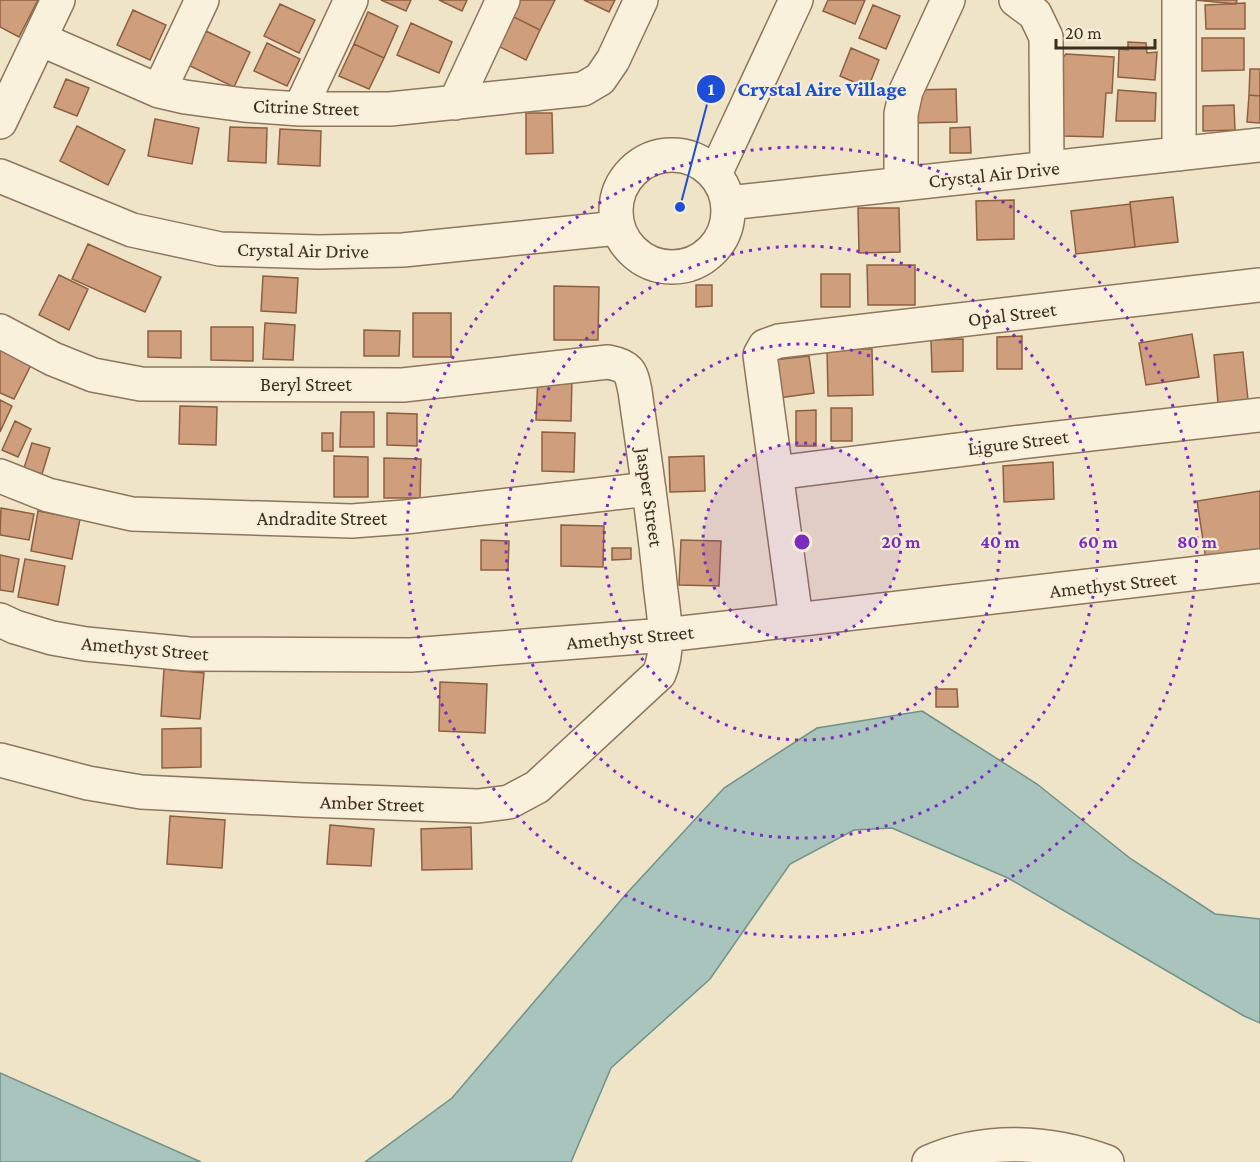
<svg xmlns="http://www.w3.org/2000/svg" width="1260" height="1162" font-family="'Crimson Pro',serif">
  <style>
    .water { fill: #a9c4bc; stroke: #6f938a; stroke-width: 1.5 }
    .building { fill: #cf9f7d; stroke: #8d5f41; stroke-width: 1.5 }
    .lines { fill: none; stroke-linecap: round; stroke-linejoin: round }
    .minor-casing { stroke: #8d765c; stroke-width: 36 }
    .minor { stroke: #faf1dc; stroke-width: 33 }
    .ring { fill: none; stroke: #7b2cbf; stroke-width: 3; stroke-dasharray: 3 6 }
    .labels { text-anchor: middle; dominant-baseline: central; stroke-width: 4.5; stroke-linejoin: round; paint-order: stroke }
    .street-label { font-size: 20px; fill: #3d2e20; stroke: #f7eed8 }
    .centre { fill: #7b2cbf; stroke: #f7eed8; stroke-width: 3 }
    .ring-label { font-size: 18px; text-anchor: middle; font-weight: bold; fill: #7b2cbf; stroke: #f7eed8; stroke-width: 4.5; stroke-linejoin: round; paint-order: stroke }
    .leader { fill: none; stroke: #1d4ed8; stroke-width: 2 }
    .callout-dot { fill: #1d4ed8; stroke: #f7eed8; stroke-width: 2 }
    .mark-label { font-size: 18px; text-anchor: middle; font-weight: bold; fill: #fff }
    .callout-label { font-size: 21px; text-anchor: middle; font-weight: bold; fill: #1d4ed8; stroke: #f7eed8; stroke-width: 4.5; stroke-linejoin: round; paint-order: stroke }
  </style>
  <rect width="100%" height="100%" fill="#f0e4c8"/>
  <path class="water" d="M922 711 1037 784 1131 859 1215 914 1260 919V1023L1244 1016 1008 878 892 828 854 830 790 864 710 979 611 1068 571 1162H365L452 1098 627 893 724 788 817 728Z
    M0 1073 201 1162H0Z"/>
  <path class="building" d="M0 0H38L19 37 0 27Z
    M381 0H411L406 11Z
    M439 0H467L462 11Z
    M513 0H555L540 30 506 13Z
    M584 0H615L609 12Z
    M828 0H865L855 24 823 11Z
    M1194 0H1237L1236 4Z
    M1245 3V29H1206L1205 5Z
    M280 4 315 20 299 53 264 36Z
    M873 5 900 16 886 49 859 38Z
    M133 10 166 25 150 60 117 45Z
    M368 12 398 26 384 58 354 44Z
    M506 13 540 30 526 60 492 43Z
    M411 23 452 42 439 73 397 55Z
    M206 31 250 52 234 87 190 66Z
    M1202 38H1244V70L1202 71Z
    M1128 42 1146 43 1147 53 1157 52 1155 80 1118 77 1119 49 1128 50Z
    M267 43 300 59 287 86 254 71Z
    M354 44 384 58 369 89 339 76Z
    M851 48 879 60 868 88 840 76Z
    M1066 54 1114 57 1112 93H1106L1103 137 1062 136 1054 67Z
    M1250 69H1260V96L1249 95Z
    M66 79 89 88 77 116 54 107Z
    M956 89 957 122 912 123 911 90Z
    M1118 90 1156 93 1155 121H1116Z
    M1249 95 1260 96V123L1247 122Z
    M1234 105 1235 130 1203 131V106Z
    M526 113H552L553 153 526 154Z
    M155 119 199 128 192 164 148 156Z
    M77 126 125 150 108 185 60 161Z
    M230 127 267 128 266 163 228 161Z
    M970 127 971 153H950V128Z
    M280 129 321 131 320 166 278 164Z
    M1173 197 1178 242 1135 247 1130 202Z
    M1014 200V239L977 240 976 201Z
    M1130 204 1135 247 1076 254 1071 211Z
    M858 208H899L900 252 859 253Z
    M88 244 161 277 145 312 72 279Z
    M867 265H915V305H868Z
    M821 274H850V307H821Z
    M59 275 88 289 69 330 39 315Z
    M263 276 298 278 296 313 261 311Z
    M696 285H712V306L696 307Z
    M554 286 599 287 598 340H554Z
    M413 313H451V357H413Z
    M265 323 295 325 293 360 263 359Z
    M211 327H253V361L211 360Z
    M364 330 400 331 399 356H364Z
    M148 331H181V358L148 357Z
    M1192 334 1199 377 1146 385 1139 343Z
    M1022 336V369H997V337Z
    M963 339V371L932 372 931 340Z
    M0 348 36 355 14 399 0 393Z
    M827 349H872L873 395 828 396Z
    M1243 352 1248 400 1218 403 1214 355Z
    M809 356 814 393 779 398 774 360Z
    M538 377H572L571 421 536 420Z
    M0 400 12 406 0 432Z
    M180 406 217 407 216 445 179 444Z
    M831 408H852V441H831Z
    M816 410V446H796V411Z
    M341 412H374V447H340Z
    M387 413 417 414V446L387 445Z
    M15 421 31 429 18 457 2 450Z
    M542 432 575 433 574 472 542 471Z
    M322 433H333V451H322Z
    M32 443 50 448 42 474 24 468Z
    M334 456 368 457V497H334Z
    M704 456 705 491 670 492 669 457Z
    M384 458 421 459 420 498H384Z
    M1053 462 1054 499 1004 502 1003 466Z
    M1260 491V551L1206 560 1197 501Z
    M1 508 34 514 29 540 0 535Z
    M38 511 80 519 72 559 31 551Z
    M561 525 604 526 603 567 561 566Z
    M481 540 509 541 508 570H481Z
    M681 540 721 541 719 586 679 585Z
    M612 548H631V559L612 560Z
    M0 555 19 559 13 592 0 590Z
    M25 559 65 566 58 605 18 597Z
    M164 669 204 673 200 719 161 716Z
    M440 682 487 684 485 733 439 731Z
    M936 689H957L958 707H936Z
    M201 728V767L162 768V729Z
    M170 816 225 820 222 868 167 864Z
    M330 825 374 829 371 866 327 864Z
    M471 827 472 869 422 870 421 829Z"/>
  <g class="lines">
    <g class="minor-casing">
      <path id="minor" d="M1016 0 1035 14 1046 37 1047 168
        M40 39 159 91 185 97 244 105 300 109H390L583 89 600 79 613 60 641 0
        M159 91 202 0
        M455 103 503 0
        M300 109 351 0
        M0 122 58 0
        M1179 154V0
        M616 211a56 56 0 1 1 112 0a56 56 0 1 1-112 0Z
        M715 174 796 0
        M0 176 132 230 220 249 319 252 403 250 618 228
        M901 184V114L906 91 948 0
        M728 203 1260 145
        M0 331 53 359 93 375 141 384 403 385 608 362C629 366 631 371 635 391 644 455 654 519 660 583 663 613 671 646 659 674L537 787 509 802 478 806 304 800 141 792 88 783 0 760
        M776 473 1021 442 1260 415
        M0 476 48 495 132 514 352 521 405 517 649 489
        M796 619 760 355 765 346 779 341 1260 285
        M0 620 15 627 52 638 86 644 189 654 411 655 665 635 1260 566
        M929 1162C985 1137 1050 1141 1107 1162"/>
    </g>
    <use href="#minor" class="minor"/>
  </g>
  <circle cx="802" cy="542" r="99" fill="#7b2cbf" fill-opacity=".12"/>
  <g class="ring">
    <circle cx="802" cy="542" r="99"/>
    <circle cx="802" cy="542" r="198"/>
    <circle cx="802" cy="542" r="296"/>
    <circle cx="802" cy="542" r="395"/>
  </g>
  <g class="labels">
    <g class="street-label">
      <text transform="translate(306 107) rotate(2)">Citrine Street</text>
      <text transform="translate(994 174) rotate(-6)">Crystal Air Drive</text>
      <text transform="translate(303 250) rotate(1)">Crystal Air Drive</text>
      <text transform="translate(1012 314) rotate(-7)">Opal Street</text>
      <text x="306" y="384">Beryl Street</text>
      <text transform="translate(1018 442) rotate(-7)">Ligure Street</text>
      <text transform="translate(650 497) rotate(82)">Jasper Street</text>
      <text x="322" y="518">Andradite Street</text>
      <text transform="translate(1113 584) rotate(-6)">Amethyst Street</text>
      <text transform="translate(630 637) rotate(-5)">Amethyst Street</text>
      <text transform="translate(145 648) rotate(5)">Amethyst Street</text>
      <text transform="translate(372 803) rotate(2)">Amber Street</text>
    </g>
  </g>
  <circle cx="802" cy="542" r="9" class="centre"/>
  <g class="ring-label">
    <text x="901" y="548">20 m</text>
    <text x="1000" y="548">40 m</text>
    <text x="1098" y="548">60 m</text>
    <text x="1197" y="548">80 m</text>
  </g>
  <path class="leader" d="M680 207L711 89"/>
  <g class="callout-dot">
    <circle cx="680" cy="207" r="6"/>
    <circle cx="711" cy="89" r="15"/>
  </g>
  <g class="mark-label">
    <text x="711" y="95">1</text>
  </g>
  <g class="callout-label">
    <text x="822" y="96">Crystal Aire Village</text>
  </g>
  <path d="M1056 39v9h99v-9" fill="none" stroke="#3d2e20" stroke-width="3"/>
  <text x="1065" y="39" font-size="18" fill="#3d2e20" stroke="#f7eed8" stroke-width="4.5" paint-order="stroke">20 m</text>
</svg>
